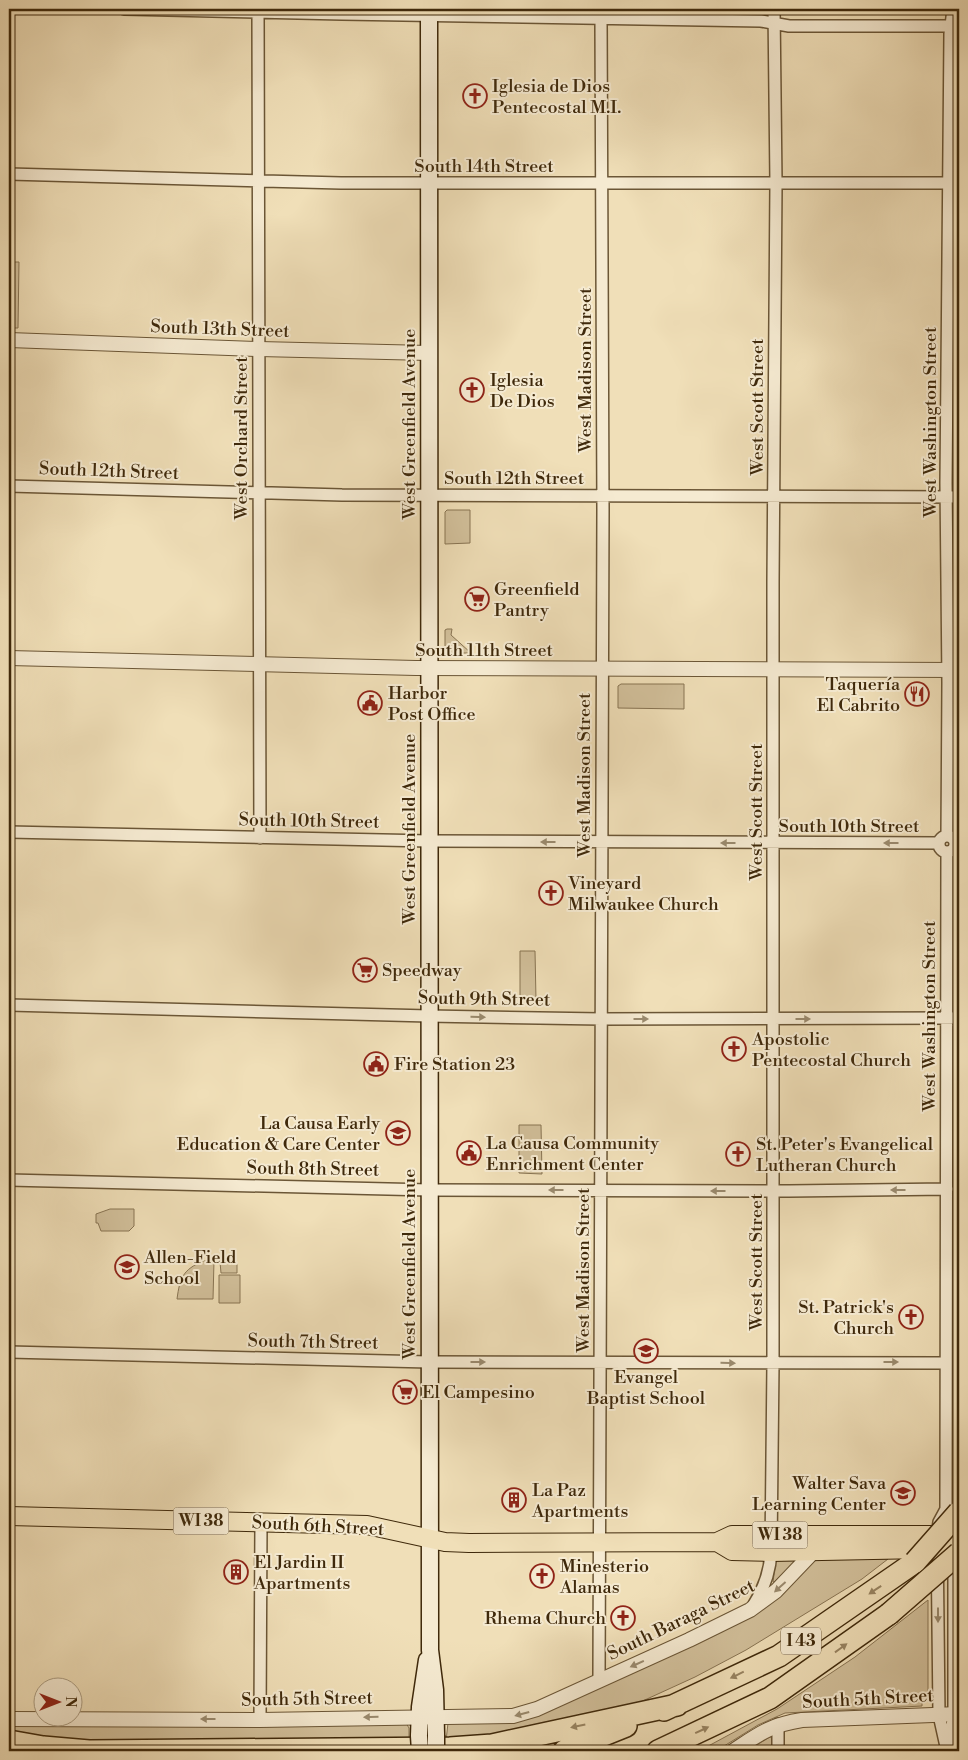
<svg xmlns="http://www.w3.org/2000/svg" width="968" height="1760" font-family="'Libre Bodoni',serif">
  <style>
    .green { fill: #d2c09b; stroke: #887453 }
    .lines { fill: none; stroke-linecap: round; stroke-linejoin: round }
    .minor-casing { stroke: #6b5636; stroke-width: 14 }
    .tertiary-casing { stroke: #6b5636; stroke-width: 16 }
    .secondary-casing { stroke: #3f290b; stroke-width: 19 }
    .primary-casing { stroke: #3f290b; stroke-width: 20 }
    .motorway-casing { stroke: #3f290b; stroke-width: 24 }
    .minor { stroke: #f5ead1; stroke-width: 11 }
    .tertiary { stroke: #f5ead1; stroke-width: 14 }
    .secondary { stroke: #f5ead1; stroke-width: 16 }
    .primary { stroke: #f0dfb8; stroke-width: 18 }
    .motorway { stroke: #f0dfb8; stroke-width: 21 }
    .secondary-bridge-casing { stroke: #3f290b; stroke-width: 19; stroke-linecap: butt }
    .motorway-bridge-casing { stroke: #3f290b; stroke-width: 24; stroke-linecap: butt }
    .secondary-bridge { stroke: #f5ead1; stroke-width: 16 }
    .motorway-bridge { stroke: #f0dfb8; stroke-width: 21 }
    .oneway { fill: #9a8a6e }
    .oneway2 { fill: #988462 }
    .labels { text-anchor: middle; dominant-baseline: central; stroke-width: 4; stroke-linejoin: round; paint-order: stroke }
    .shield { fill: #f5ead1; stroke: #766346; stroke-width: 1 }
    .shield-label { font-size: 16px; font-weight: bold; fill: #3f290b }
    .poi-label { font-size: 18px; fill: #3f290b; stroke: #f5ead1; text-anchor: start }
    .street-label { font-size: 18px; fill: #3f290b; stroke: #f5ead1 }
  </style>
  <rect width="100%" height="100%" fill="#f0dfb8"/>
  <filter id="stains"><feTurbulence type="fractalNoise" baseFrequency=".004" numOctaves="4"/><feColorMatrix values="0 0 0 0 .2 0 0 0 0 .09 0 0 0 0 .02 0 0 0 .5 -.17"/></filter>
  <radialGradient id="worn" r=".72"><stop offset=".6" stop-color="#630" stop-opacity="0"/><stop offset="1" stop-color="#630" stop-opacity=".3"/></radialGradient>
  <path class="green" d="M9 262H19L18 328H9Z
    M447 510H470V543L445 544V512Z
    M447 629H452L451 635 471 653H447L445 650V630Z
    M621 684H684V709L618 708V686Z
    M959 858V1003L958 1001Z
    M520 951H535L536 1000H520Z
    M519 1125H541L542 1174 519 1173Z
    M110 1209H134V1226L129 1231H101L98 1223H96V1214Z
    M203 1261H214L213 1299H177C180 1277 183 1270 203 1261Z
    M220 1262H237V1273H221Z
    M219 1275H240V1303H219Z
    M776 1559H797L774 1582H773Z
    M817 1559H888L862 1579 746 1650 695 1677 636 1704 573 1724 446 1741 448 1723 488 1722 670 1655 811 1564Z
    M928 1600V1697L927 1701 922 1702V1706L785 1713 758 1725 716 1751H699L777 1709 855 1657Z
    M406 1723 409 1728V1741L75 1742 9 1731V1726Z
    M770 1737 772 1738 773 1751H747Z"/>
  <g class="lines">
    <g class="minor-casing">
      <path id="minor" d="M124 9 342 14 761 21 789 26H959
        M258 9 260 838
        M9 174 341 183H959
        M9 486 342 495 959 497
        M9 832 429 841 939 843
        M939 844a8 8 0 1 1 16 0a8 8 0 1 1-16 0Z
        M947 836 948 683 946 483 950 34 953 9
        M9 1005 429 1016 601 1019 959 1018
        M9 1180 429 1190 789 1191 947 1189
        M9 1352 429 1362 946 1363
        M753 1606C764 1589 770 1573 771 1552L773 1363V581L776 183 774 9
        M599 1681 603 509 601 19
        M260 1720 261 1522
        M778 1724V1751
        M948 1750 954 1714V1557
        M947 1751 939 1715 937 1535 939 1522 946 1509 947 852"/>
    </g>
    <g class="tertiary-casing">
      <path id="tertiary" d="M9 340 259 349 429 353
        M9 658 416 668 959 670
        M9 1719 260 1720 513 1716 537 1709 689 1640 750 1610 776 1591 818 1547
        M733 1751C759 1734 770 1725 802 1720L959 1714"/>
    </g>
    <g class="secondary-casing">
      <path id="secondary" d="M429 9 430 1650 435 1690 436 1735
        M419 1736 420 1707 427 1660"/>
    </g>
    <g class="primary-casing">
      <path id="primary" d="M9 1516 367 1525 445 1542 469 1543 717 1542 732 1535H954L959 1539
        M717 1542 732 1551 771 1552 924 1549 954 1547 959 1543"/>
    </g>
    <g class="motorway-casing">
      <path id="motorway" d="M664 1710 779 1656 915 1562
        M9 1741 43 1747 89 1751 450 1748 492 1745 677 1705
        M564 1751 626 1726
        M658 1751 770 1698 889 1614"/>
    </g>
    <use href="#minor" class="minor"/>
    <use href="#tertiary" class="tertiary"/>
    <use href="#secondary" class="secondary"/>
    <use href="#primary" class="primary"/>
    <use href="#motorway" class="motorway"/>
    <g class="secondary-bridge-casing">
      <path id="secondary-bridge" d="M436 1735V1751
        M419 1736 420 1751"/>
    </g>
    <g class="motorway-bridge-casing">
      <path id="motorway-bridge" d="M915 1562 959 1512
        M889 1614 959 1553"/>
    </g>
    <use href="#secondary-bridge" class="secondary-bridge"/>
    <use href="#motorway-bridge" class="motorway-bridge"/>
  </g>
  <defs><path id="oneway-solid" d="M-6-.8H1V-3.2L6.5 0L1 3.2V.8H-6Z" transform="scale(1.25)"/></defs>
  <g class="oneway">
    <use href="#oneway-solid" transform="translate(548 842) rotate(-180)"/>
    <use href="#oneway-solid" transform="translate(728 843) rotate(-180)"/>
    <use href="#oneway-solid" transform="translate(891 843) rotate(-180)"/>
    <use href="#oneway-solid" transform="translate(478 1017) rotate(1)"/>
    <use href="#oneway-solid" transform="translate(641 1019)"/>
    <use href="#oneway-solid" transform="translate(803 1019)"/>
    <use href="#oneway-solid" transform="translate(556 1190) rotate(180)"/>
    <use href="#oneway-solid" transform="translate(898 1190) rotate(-180)"/>
    <use href="#oneway-solid" transform="translate(718 1191) rotate(-180)"/>
    <use href="#oneway-solid" transform="translate(478 1362)"/>
    <use href="#oneway-solid" transform="translate(891 1362)"/>
    <use href="#oneway-solid" transform="translate(728 1363) rotate(1)"/>
    <use href="#oneway-solid" transform="translate(780 1587) rotate(138)"/>
    <use href="#oneway-solid" transform="translate(938 1615) rotate(90)"/>
    <use href="#oneway-solid" transform="translate(637 1664) rotate(156)"/>
    <use href="#oneway-solid" transform="translate(522 1714) rotate(165)"/>
    <use href="#oneway-solid" transform="translate(371 1717) rotate(179)"/>
    <use href="#oneway-solid" transform="translate(208 1719) rotate(-180)"/>
  </g>
  <g class="oneway2">
    <use href="#oneway-solid" transform="translate(875 1590) rotate(146)"/>
    <use href="#oneway-solid" transform="translate(841 1648) rotate(-36)"/>
    <use href="#oneway-solid" transform="translate(737 1675) rotate(154)"/>
    <use href="#oneway-solid" transform="translate(578 1726) rotate(168)"/>
    <use href="#oneway-solid" transform="translate(702 1730) rotate(-25)"/>
  </g>
  <defs>
    <g id="church-ring" transform="scale(1.25)"><circle r="9.5" fill="#f5ead1" stroke="#8f2418" stroke-width="1.5"/><path d="M-1.2-6h2.4v3.5h3.3v2.4h-3.3V6h-2.4V-.1h-3.3v-2.4h3.3Z" fill="#8f2418"/></g>
    <g id="supermarket-ring" transform="scale(1.25)"><circle r="9.5" fill="#f5ead1" stroke="#8f2418" stroke-width="1.5"/><path d="M-6-5.5h2.5l.6 2H6L4.5 2H-2.5L-4.4-4H-6ZM-1.5 3.2a1.3 1.3 0 1 0 .1 0ZM3 3.2a1.3 1.3 0 1 0 .1 0Z" fill="#8f2418"/></g>
    <g id="restaurant-ring" transform="scale(1.25)"><circle r="9.5" fill="#f5ead1" stroke="#8f2418" stroke-width="1.5"/><path d="M-5-6h1v4h1v-4h1v4h1v-4h1v5L-1.5 .5V6h-2V.5L-5-1ZM5-6V6H3V1.5H1.5Q1.5-4 5-6Z" fill="#8f2418"/></g>
    <g id="civic-ring" transform="scale(1.25)"><circle r="9.5" fill="#f5ead1" stroke="#8f2418" stroke-width="1.5"/><path d="M-.6-6.5H3V-4.5H.6V-3L4-1V1h2V6H-6V1h2V-1L-.6-3ZM-1.2 2.5V6h2.4V2.5Z" fill="#8f2418"/></g>
    <g id="school-ring" transform="scale(1.25)"><circle r="9.5" fill="#f5ead1" stroke="#8f2418" stroke-width="1.5"/><path d="M0-5L7-2L0 1L-7-2ZM-4 1L0 2.5L4 1V4Q0 6-4 4Z" fill="#8f2418"/></g>
    <g id="building-ring" transform="scale(1.25)"><circle r="9.5" fill="#f5ead1" stroke="#8f2418" stroke-width="1.5"/><path d="M-4-6H4V6H1V3H-1V6H-4ZM-2.5-4.3h1.7v1.8h-1.7ZM.8-4.3h1.7v1.8H.8ZM-2.5-1h1.7V.8h-1.7ZM.8-1h1.7V.8H.8Z" fill="#8f2418"/></g>
  </defs>
  <g fill-rule="evenodd">
    <use href="#church-ring" x="475" y="96"/>
    <use href="#church-ring" x="472" y="390"/>
    <use href="#supermarket-ring" x="477" y="599"/>
    <use href="#restaurant-ring" x="917" y="694"/>
    <use href="#civic-ring" x="370" y="703"/>
    <use href="#church-ring" x="551" y="893"/>
    <use href="#supermarket-ring" x="365" y="970"/>
    <use href="#church-ring" x="734" y="1049"/>
    <use href="#civic-ring" x="376" y="1064"/>
    <use href="#school-ring" x="398" y="1133"/>
    <use href="#civic-ring" x="469" y="1153"/>
    <use href="#church-ring" x="738" y="1154"/>
    <use href="#school-ring" x="127" y="1267"/>
    <use href="#church-ring" x="911" y="1317"/>
    <use href="#school-ring" x="646" y="1351"/>
    <use href="#supermarket-ring" x="405" y="1392"/>
    <use href="#school-ring" x="903" y="1493"/>
    <use href="#building-ring" x="514" y="1500"/>
    <use href="#building-ring" x="236" y="1572"/>
    <use href="#church-ring" x="542" y="1576"/>
    <use href="#church-ring" x="623" y="1618"/>
  </g>
  <g class="labels">
    <g class="shield">
      <rect x="173.5" y="1507.5" width="55" height="27" rx="4"/>
      <rect x="752.5" y="1521.5" width="55" height="27" rx="4"/>
      <rect x="781" y="1627.5" width="40" height="27" rx="4"/>
    </g>
    <g class="shield-label">
      <text x="201" y="1521">WI 38</text>
      <text x="780" y="1535">WI 38</text>
      <text x="801" y="1641">I 43</text>
    </g>
    <g class="poi-label">
      <text x="492" y="86">Iglesia de Dios<tspan x="492" dy="21">Pentecostal M.I.</tspan></text>
      <text x="490" y="380">Iglesia<tspan x="490" dy="21">De Dios</tspan></text>
      <text x="494" y="589">Greenfield<tspan x="494" dy="21">Pantry</tspan></text>
      <text x="900" y="684" text-anchor="end">Taquería<tspan x="900" dy="21">El Cabrito</tspan></text>
      <text x="388" y="693">Harbor<tspan x="388" dy="21">Post Office</tspan></text>
      <text x="568" y="883">Vineyard<tspan x="568" dy="21">Milwaukee Church</tspan></text>
      <text x="382" y="970">Speedway</text>
      <text x="752" y="1039">Apostolic<tspan x="752" dy="21">Pentecostal Church</tspan></text>
      <text x="394" y="1064">Fire Station 23</text>
      <text x="380" y="1123" text-anchor="end">La Causa Early<tspan x="380" dy="21">Education &amp; Care Center</tspan></text>
      <text x="486" y="1143">La Causa Community<tspan x="486" dy="21">Enrichment Center</tspan></text>
      <text x="756" y="1144">St. Peter's Evangelical<tspan x="756" dy="21">Lutheran Church</tspan></text>
      <text x="144" y="1257">Allen-Field<tspan x="144" dy="21">School</tspan></text>
      <text x="894" y="1307" text-anchor="end">St. Patrick's<tspan x="894" dy="21">Church</tspan></text>
      <text x="646" y="1377" text-anchor="middle">Evangel<tspan x="646" dy="21">Baptist School</tspan></text>
      <text x="422" y="1392">El Campesino</text>
      <text x="886" y="1483" text-anchor="end">Walter Sava<tspan x="886" dy="21">Learning Center</tspan></text>
      <text x="532" y="1490">La Paz<tspan x="532" dy="21">Apartments</tspan></text>
      <text x="254" y="1562">El Jardin II<tspan x="254" dy="21">Apartments</tspan></text>
      <text x="560" y="1566">Minesterio<tspan x="560" dy="21">Alamas</tspan></text>
      <text x="606" y="1618" text-anchor="end">Rhema Church</text>
    </g>
    <g class="street-label">
      <text x="484" y="166">South 14th Street</text>
      <text transform="translate(220 329) rotate(2)">South 13th Street</text>
      <text transform="translate(585 370) rotate(-90)">West Madison Street</text>
      <text transform="translate(757 407) rotate(-90)">West Scott Street</text>
      <text transform="translate(930 422) rotate(-90)">West Washington Street</text>
      <text transform="translate(409 424) rotate(-90)">West Greenfield Avenue</text>
      <text transform="translate(241 438) rotate(-90)">West Orchard Street</text>
      <text transform="translate(109 471) rotate(2)">South 12th Street</text>
      <text x="514" y="478">South 12th Street</text>
      <text x="484" y="650">South 11th Street</text>
      <text transform="translate(584 775) rotate(-90)">West Madison Street</text>
      <text transform="translate(756 812) rotate(-90)">West Scott Street</text>
      <text transform="translate(309 821) rotate(1)">South 10th Street</text>
      <text x="849" y="826">South 10th Street</text>
      <text transform="translate(409 829) rotate(-90)">West Greenfield Avenue</text>
      <text transform="translate(484 999) rotate(1)">South 9th Street</text>
      <text transform="translate(929 1016) rotate(-90)">West Washington Street</text>
      <text transform="translate(313 1169) rotate(1)">South 8th Street</text>
      <text transform="translate(756 1262) rotate(-90)">West Scott Street</text>
      <text transform="translate(409 1264) rotate(-90)">West Greenfield Avenue</text>
      <text transform="translate(583 1270) rotate(-90)">West Madison Street</text>
      <text transform="translate(313 1342) rotate(1)">South 7th Street</text>
      <text transform="translate(318 1526) rotate(3)">South 6th Street</text>
      <text transform="translate(681 1620) rotate(-26)">South Baraga Street</text>
      <text transform="translate(307 1699) rotate(-1)">South 5th Street</text>
      <text transform="translate(868 1699) rotate(-3)">South 5th Street</text>
    </g>
  </g>
  <rect width="968" height="1760" fill="none" stroke="#f0dfb8" stroke-width="30"/>
  <rect x="10" y="10" width="948" height="1740" fill="none" stroke="#3f290b" stroke-width="2.5"/>
  <rect x="15" y="15" width="938" height="1730" fill="none" stroke="#3f290b"/>
  <g transform="translate(58 1702) rotate(90)"><circle r="24" fill="#f5ead1" stroke="#ac9d82"/>
  <path d="M0-4L9 19L0 12L-9 19Z" fill="#8f2418"/>
  <text y="-8" font-size="14" font-weight="bold" text-anchor="middle" fill="#3f290b">N</text>
  </g>
  <rect width="100%" height="100%" filter="url(#stains)"/>
  <rect width="100%" height="100%" fill="url(#worn)"/>
</svg>
